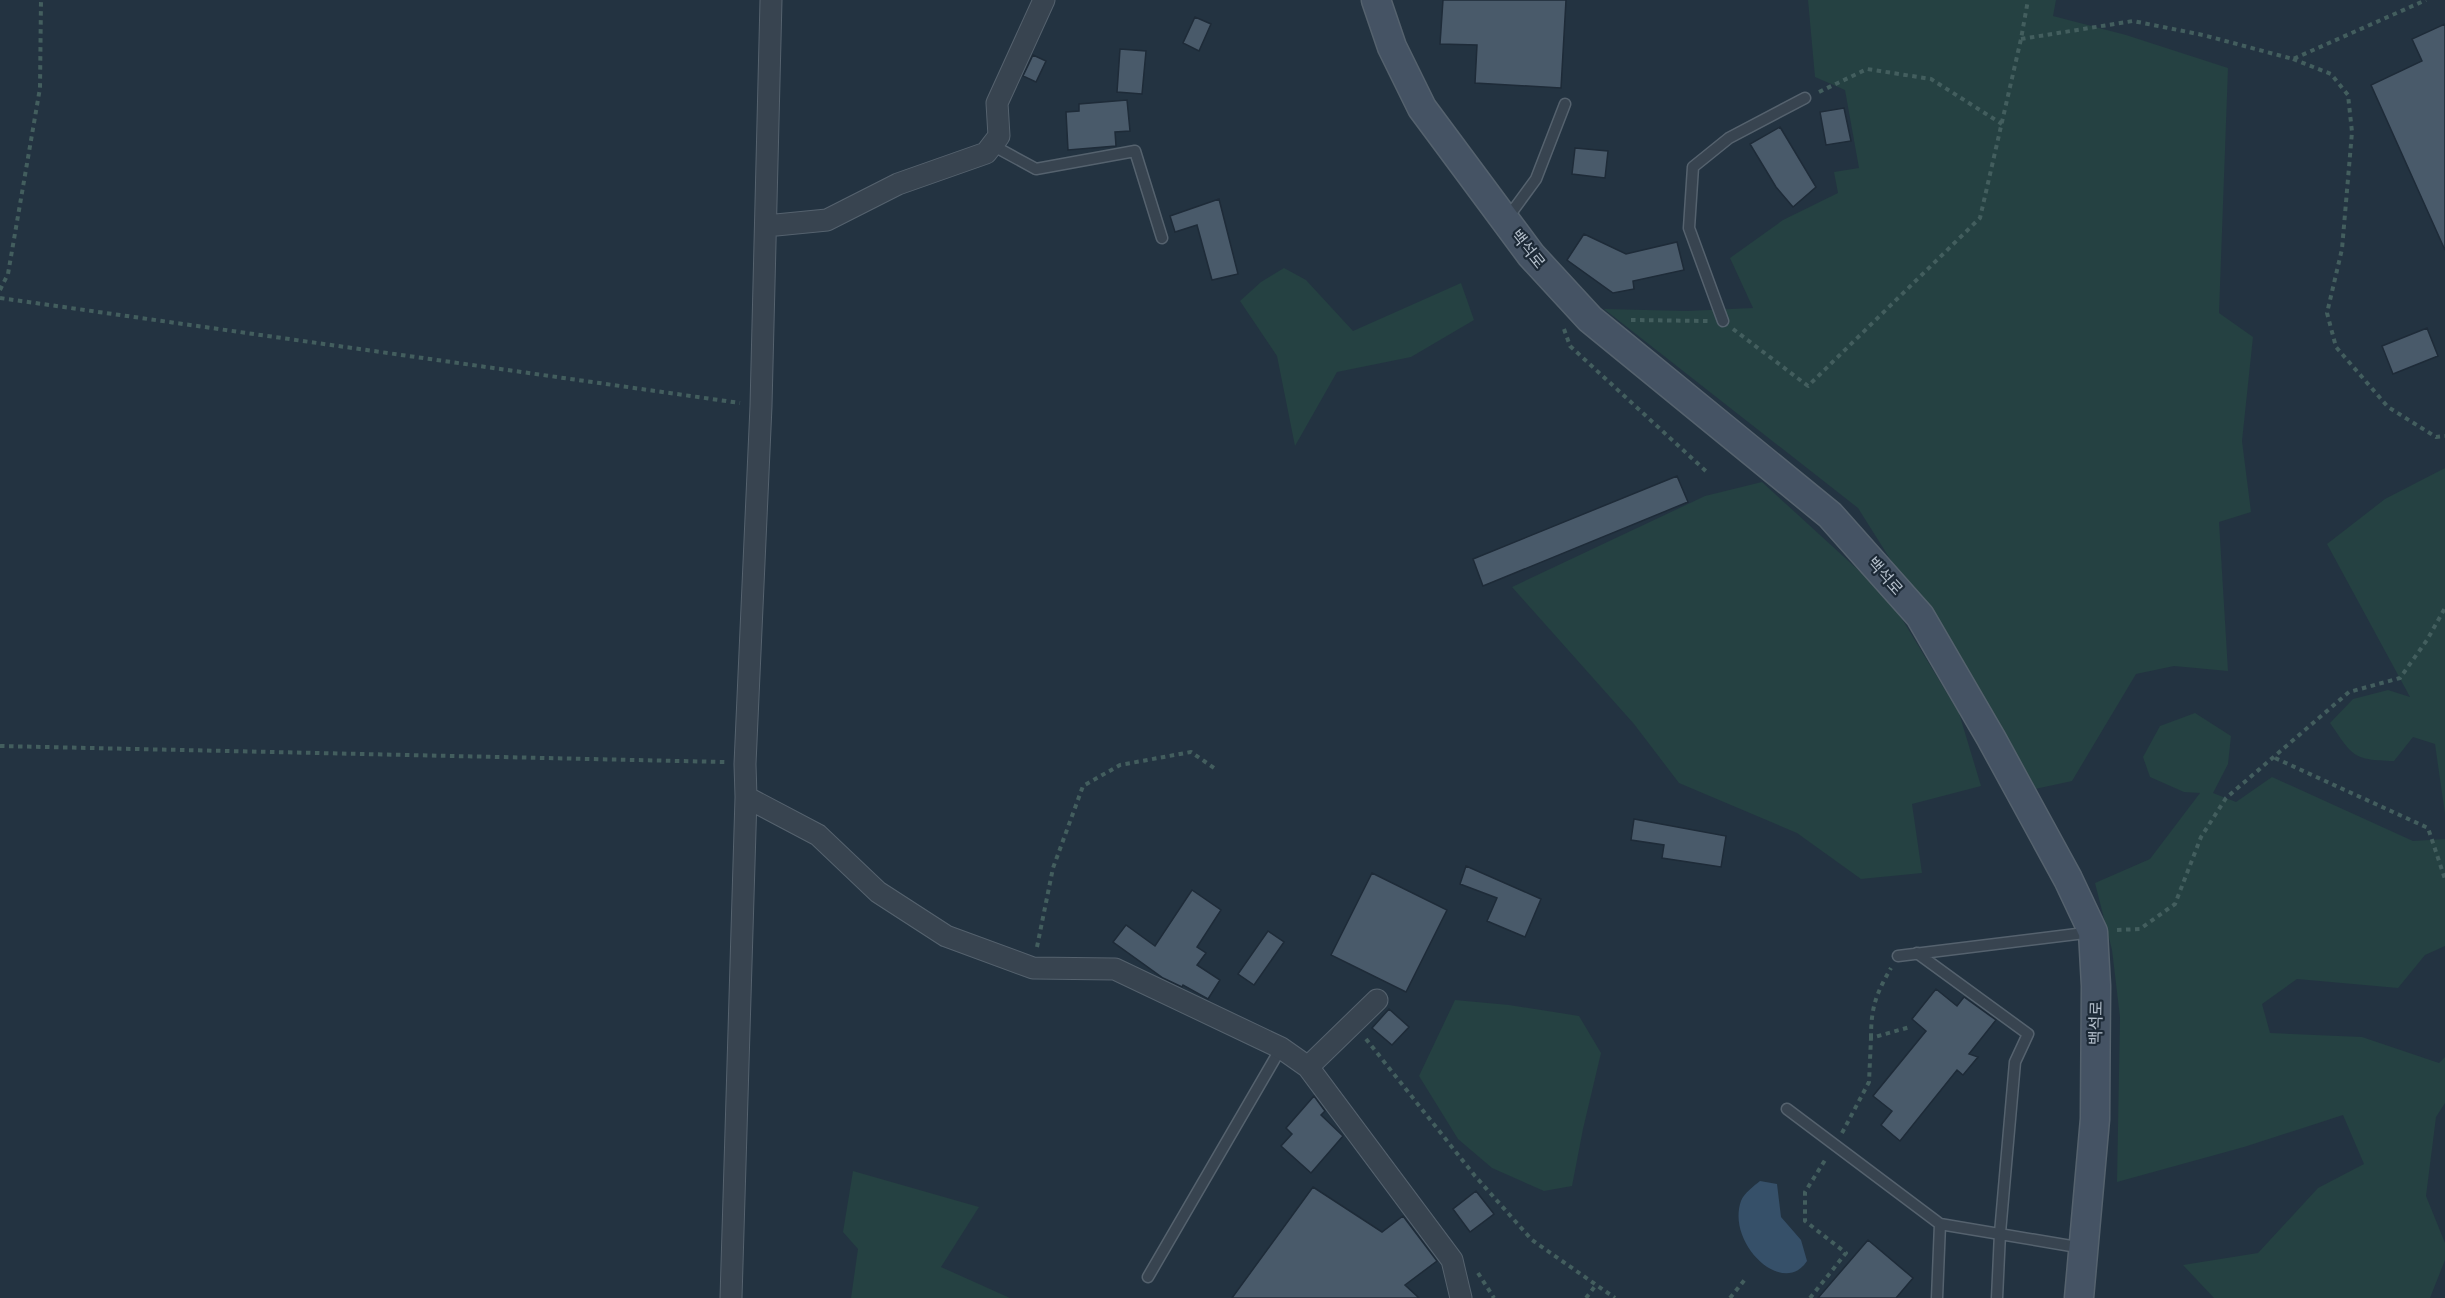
<svg xmlns="http://www.w3.org/2000/svg" width="2445" height="1298" font-family="Rubik,'Noto Sans KR',sans-serif">
  <style>
    .green { fill: #254142 }
    .water { fill: #365069 }
    .building { fill: #495a6a; stroke: #1e2b38; stroke-width: 1.5 }
    .lines { fill: none; stroke-linecap: round; stroke-linejoin: round }
    .lane-casing { stroke: #55626e; stroke-width: 13 }
    .street-casing { stroke: #55626e; stroke-width: 23 }
    .secondary-casing { stroke: #55626e; stroke-width: 31 }
    .path { stroke: #435e5e; stroke-width: 4; stroke-dasharray: 4.5 4.5; stroke-linecap: butt }
    .lane { stroke: #384450; stroke-width: 10 }
    .street { stroke: #384450; stroke-width: 21 }
    .secondary { stroke: #455364; stroke-width: 28 }
    .labels { text-anchor: middle; dominant-baseline: central; stroke-width: 4.5; stroke-linejoin: round; paint-order: stroke }
    .street-label { font-size: 16px; fill: #b4bfcb; stroke: #1c2936 }
  </style>
  <rect width="100%" height="100%" fill="#233341"/>
  <path class="green" d="M1808 0H2056L2053 16 2126 35 2228 68 2219 313 2253 337 2242 441 2251 512 2219 522 2228 671 2174 666 2136 674 2072 781 2035 789 1858 508 1604 309 1687 311 1753 308 1730 258 1783 220 1838 193 1834 172 1859 168 1845 90 1815 77Z
    M1284 268 1306 280 1353 331 1461 283 1474 320 1411 357 1337 372 1295 446 1277 356 1240 301 1261 282Z
    M2445 468V814L2435 744 2413 737 2394 761C2352 760 2353 756 2330 723L2353 699 2388 690 2410 697 2327 544 2385 499Z
    M1762 482 1890 599 1959 713 1981 786 1912 804 1922 873 1861 879 1797 833 1679 783 1634 724 1512 587 1705 496Z
    M2195 713 2231 736 2228 764 2213 793 2236 802 2272 777 2413 841 2445 839V946L2425 955 2398 988 2297 979 2262 1004 2270 1033 2362 1037 2439 1063 2445 1057V1103L2436 1117 2426 1196 2445 1243V1260L2430 1298H2214L2183 1265 2258 1253 2318 1188 2364 1164 2343 1115 2244 1147 2117 1182 2120 1017 2112 950 2095 883 2150 859 2200 793 2184 792 2150 777 2143 757 2160 726Z
    M1455 1000 1509 1005 1579 1016 1601 1053 1583 1129 1572 1186 1544 1191 1492 1168 1458 1139 1419 1076Z
    M853 1171 979 1207 941 1267 1010 1298H851L858 1249 843 1232Z"/>
  <path class="water" d="M1760 1181 1777 1184 1781 1217 1801 1240 1807 1261C1783 1298 1726 1243 1741 1201 1744 1193 1754 1186 1760 1181Z"/>
  <path class="building" d="M1443 0H1566L1561 88 1475 83 1477 45 1440 44Z
    M1195 17 1211 24 1199 51 1183 43Z
    M2445 24V250L2371 85 2422 61 2412 39Z
    M1120 49 1146 51 1142 94 1117 92Z
    M1033 55 1046 61 1036 82 1023 76Z
    M1127 100 1130 131 1115 132 1116 146 1068 150 1066 112 1079 111V104Z
    M1844 108 1851 141 1826 145 1820 112Z
    M1780 127 1816 187 1793 207 1776 187 1750 144Z
    M1575 148 1608 151 1605 178 1572 174Z
    M1219 199 1238 274 1212 280 1197 225 1175 232 1170 216Z
    M1584 234 1626 254 1677 242 1684 270 1633 281 1634 289 1613 293 1567 260Z
    M2427 328 2438 356 2393 374 2382 346Z
    M1677 476 1688 502 1483 586 1473 559Z
    M1634 819 1726 836 1721 867 1662 858 1664 845 1631 840Z
    M1466 866 1541 899 1525 937 1487 921 1497 898 1460 884Z
    M1372 873 1447 910 1406 992 1331 955Z
    M1192 890 1221 910 1197 947 1206 953 1197 965 1220 980 1208 999 1183 985 1182 987 1163 978 1113 942 1126 925 1155 946Z
    M1268 931 1284 942 1254 985 1238 974Z
    M1936 989 1957 1006 1964 997 1996 1020 1969 1054 1978 1057 1963 1075 1957 1070 1900 1141 1881 1125 1892 1111 1873 1096 1926 1031 1912 1019Z
    M1389 1009 1409 1027 1392 1045 1372 1028Z
    M1314 1096 1325 1111 1321 1115 1343 1136 1311 1173 1281 1146 1292 1134 1286 1128Z
    M1313 1187 1382 1232 1403 1216 1437 1261 1405 1285 1419 1298H1232Z
    M1476 1191 1494 1214 1470 1232 1453 1209Z
    M1868 1240 1913 1278 1896 1298H1818Z"/>
  <g class="lines">
    <g class="lane-casing">
      <path id="lane" d="M992 145 1036 169 1135 151 1162 238
        M1506 220 1536 179 1565 104
        M1723 321 1689 228 1693 167 1729 138 1805 98
        M1917 953 2028 1034 2015 1062 2000 1233 1997 1298
        M1898 956 2093 932
        M1787 1109 1940 1224 2083 1248
        M1148 1277 1281 1048
        M1937 1298 1940 1224"/>
    </g>
    <g class="street-casing">
      <path id="street" d="M766 226 827 220 898 184 986 153 999 136 997 103 1044 0
        M746 797 818 835 878 892 946 936 1033 968 1115 969 1281 1048 1308 1067 1452 1260 1461 1298
        M1308 1067 1377 1000
        M731 1298 746 797 745 764 761 406 771 0"/>
    </g>
    <g class="secondary-casing">
      <path id="secondary" d="M1376 0 1392 47 1422 108 1531 255 1590 319 1830 515 1920 616 1991 738 2068 879 2093 932 2096 986 2095 1119 2079 1298"/>
    </g>
    <path class="path" d="M2021 39 2133 21 2203 35 2293 59 2426 0
      M2293 59 2331 74 2348 95 2352 132 2342 249 2327 313 2336 347 2388 407 2436 437 2445 436
      M1819 92 1867 69 1931 79 2002 124
      M0 290 8 274 40 88 41 0
      M0 298 740 403
      M1631 320 1708 321
      M1564 329 1570 346 1708 473
      M1733 329 1808 386 1980 218 2021 39 2028 0
      M0 746 725 762
      M2275 758 2428 828 2445 879
      M2117 930 2140 929 2175 904 2201 837 2226 798 2349 692 2400 678 2427 640 2445 608
      M1037 947 1053 868 1083 786 1120 765 1191 752 1217 770
      M1871 1038C1871 1007 1876 994 1891 968
      M1366 1039 1475 1176 1532 1240 1615 1298
      M1842 1133 1869 1082 1871 1038 1910 1027
      M1478 1273 1494 1298
      M1586 1298 1596 1285
      M1730 1298 1747 1277
      M1810 1298 1846 1253 1805 1221V1192L1827 1157"/>
    <use href="#lane" class="lane"/>
    <use href="#street" class="street"/>
    <use href="#secondary" class="secondary"/>
  </g>
  <g class="labels">
    <g class="street-label">
      <text transform="translate(1528 249) rotate(51)">백석로</text>
      <text transform="translate(1885 576) rotate(48)">백석로</text>
      <text transform="translate(2096 1023) rotate(-89)">백석로</text>
    </g>
  </g>
</svg>
